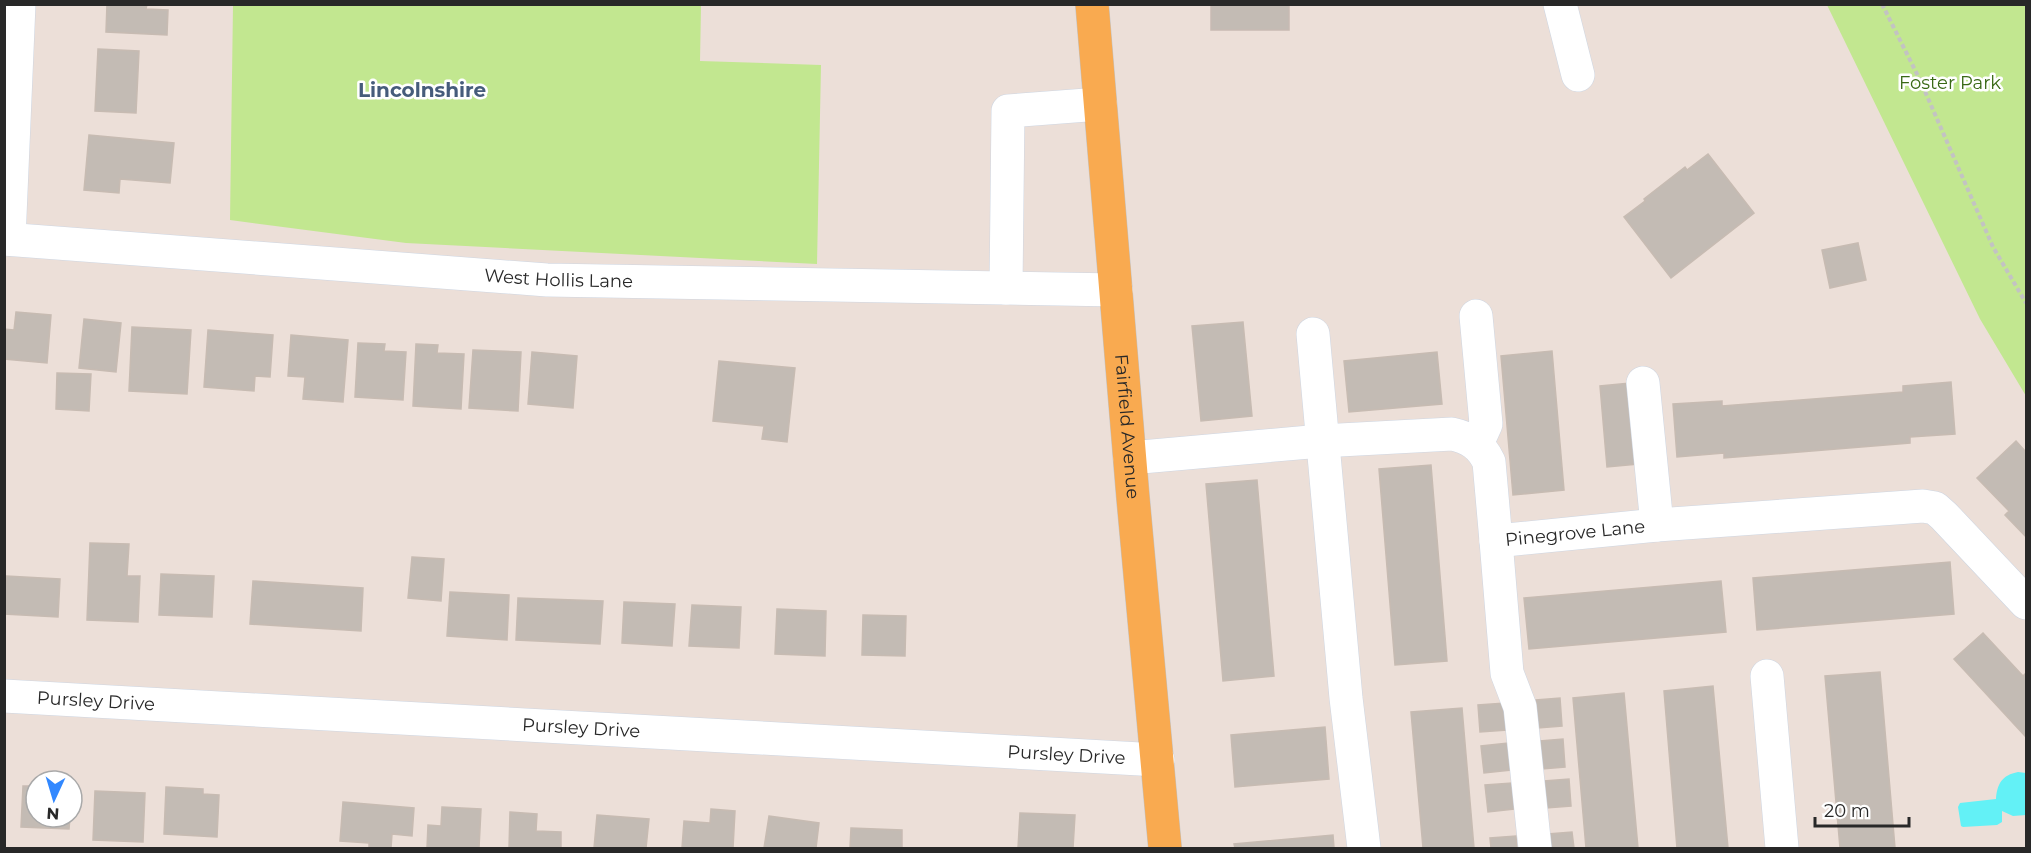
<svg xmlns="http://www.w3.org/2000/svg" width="2031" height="853" font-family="Montserrat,sans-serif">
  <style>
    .green { fill: #c2e790 }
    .water { fill: #63f1f6 }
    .building { fill: #c3bbb4; stroke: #c7bbb2; stroke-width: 1.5 }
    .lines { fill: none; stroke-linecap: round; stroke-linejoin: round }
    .minor-casing { stroke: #ced6e2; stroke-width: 34 }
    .major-casing { stroke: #c3c3c3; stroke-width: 34 }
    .path { stroke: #c3c3c3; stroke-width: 4; stroke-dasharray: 4.5 3; stroke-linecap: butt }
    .minor { stroke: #fff; stroke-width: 33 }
    .major { stroke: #f9aa50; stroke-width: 33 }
    .labels { text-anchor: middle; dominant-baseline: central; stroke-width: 5; stroke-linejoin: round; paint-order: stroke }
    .park-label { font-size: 18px; fill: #396915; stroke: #fff }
    .street-label { font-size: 18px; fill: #282828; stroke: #fff }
    .neighbourhood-label { font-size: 20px; font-weight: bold; fill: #465c7b; stroke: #fff }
  </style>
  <rect width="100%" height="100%" fill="#ecdfd8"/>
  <path class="green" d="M233 5H701L700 61 821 65 817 264 406 243 230 220Z
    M1827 5H2026V396L1980 319Z"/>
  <path class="water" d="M2018 772 2026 773V815L2013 816 2002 811V822L1997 825 1963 827 1961 826 1958 807 1960 803 1996 799C1997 784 2002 775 2018 772Z"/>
  <path class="building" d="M107 4H147L146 9 168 10 167 35 106 32Z
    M1211 4H1289V30H1211Z
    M98 49 139 51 136 113 95 111Z
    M89 135 174 143 170 183 120 179 119 193 84 190Z
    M1708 154 1754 213 1671 278 1624 217 1645 201 1644 199 1685 167 1687 170Z
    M1858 243 1866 280 1830 288 1822 250Z
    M16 312 51 315 47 363 4 359V329L14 330Z
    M84 319 121 323 116 372 79 368Z
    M1243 322 1252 416 1201 421 1192 326Z
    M132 327 191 330 187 394 129 391Z
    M208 330 273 335 270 377 255 376 254 391 204 387Z
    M291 335 348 340 343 402 303 399 305 377 288 376Z
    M358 343 385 344 384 351 406 352 403 400 355 397Z
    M416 344 438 345 437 353 464 354 461 409 413 406Z
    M473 350 521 352 518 411 469 408Z
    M1552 351 1564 490 1513 495 1501 356Z
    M532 352 577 356 573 408 528 404Z
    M1437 352 1442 404 1349 412 1344 361Z
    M719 361 795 368 787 442 762 439 764 426 713 421Z
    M57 373 91 374 89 411 56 409Z
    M1951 382 1955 434 1910 437V443L1724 458V453L1677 457 1673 404 1722 401V406L1903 392V386Z
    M1630 383 1638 464 1607 467 1600 386Z
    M2016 441 2026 452V537L2005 515 2009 511 1977 478Z
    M1431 465 1447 661 1395 665 1379 469Z
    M1257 480 1274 676 1223 681 1206 484Z
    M90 543 129 544 127 576H140L138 622 87 620Z
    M412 557 444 559 441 601 408 598Z
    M1950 562 1954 614 1757 630 1753 578Z
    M161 574 214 576 212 617 159 615Z
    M6 576 60 579 58 617 4 614Z
    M253 581 363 588 361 631 250 624Z
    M1721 581 1726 632 1529 649 1524 598Z
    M450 592 509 595 507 640 447 636Z
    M518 598 603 601 600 644 516 640Z
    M624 602 675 604 672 646 622 643Z
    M692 605 741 607 739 648 689 646Z
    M777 609 826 611 825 656 775 654Z
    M863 615 906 616 905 656 862 655Z
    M1983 633 2023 676 2026 673V737L1954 659Z
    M1880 672 1895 848H1840L1825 676Z
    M1713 686 1728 848H1677L1664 691Z
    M1624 693 1638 848H1586L1573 698Z
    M1560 698 1562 726 1538 728 1536 700Z
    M1505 703 1507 730 1480 732 1478 705Z
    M1462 708 1474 848H1423L1411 712Z
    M1325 727 1329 779 1235 787 1231 735Z
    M1563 739 1565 767 1542 769 1540 741Z
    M1508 743 1511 770 1484 773 1481 746Z
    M1569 779 1571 806 1546 808 1544 781Z
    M1512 783 1514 809 1488 812 1485 785Z
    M23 786H36V817H70L69 829 21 827Z
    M166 787 203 789V794L219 795 217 837 164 834Z
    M95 791 145 793 143 842 93 840Z
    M343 802 414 808 412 836 392 834 391 848H369V843L340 841Z
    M442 807 481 809 479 848H427L428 825 441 826Z
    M711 809 735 811 733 848H682L684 821 710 823Z
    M510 812 537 814 536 831 561 832V848H509Z
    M1020 813 1075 815 1073 848H1018Z
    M597 815 649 819 646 848H594Z
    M769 816 819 823 816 848H764Z
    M851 828 902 830V848H850Z
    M1572 832 1574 848H1549L1548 834Z
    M1333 835 1334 848H1235L1234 844Z
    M1516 836 1517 848H1491L1490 838Z"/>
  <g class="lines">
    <g class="minor-casing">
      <g id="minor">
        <path d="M1560 4 1578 75"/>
        <path id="s1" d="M4 239 547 280 1116 290"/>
        <path d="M9 239 19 4"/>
        <path d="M1006 288 1008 111 1100 104"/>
        <path d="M1476 316 1486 424 1477 444"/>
        <path d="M1313 334 1346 698 1364 848"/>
        <path d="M1643 383 1657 525"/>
        <path id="s2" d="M1130 458 1321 441 1452 434C1470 438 1481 445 1489 462L1496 541 1657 525 1923 506 1935 508 1944 516 2026 603"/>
        <path d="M1496 541 1507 673 1520 707 1535 848"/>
        <path d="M1767 676 1782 848"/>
        <path id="s3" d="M4 696 1158 760"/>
      </g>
    </g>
    <g class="major-casing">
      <g id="major">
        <path id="s4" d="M1092 4 1133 498 1165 848"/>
      </g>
    </g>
    <path class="path" d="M1882 4 1920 80 1993 247 2026 303"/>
    <use href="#minor" class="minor"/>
    <use href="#major" class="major"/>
  </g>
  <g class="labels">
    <g class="park-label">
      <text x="1950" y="83">Foster Park</text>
    </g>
    <g class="street-label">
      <text stroke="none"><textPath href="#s1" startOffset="556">West Hollis Lane</textPath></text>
      <text stroke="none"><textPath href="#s4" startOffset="424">Fairfield Avenue</textPath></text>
      <text stroke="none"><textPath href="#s2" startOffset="530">Pinegrove Lane</textPath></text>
      <text stroke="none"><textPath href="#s3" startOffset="92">Pursley Drive</textPath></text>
      <text stroke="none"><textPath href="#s3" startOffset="578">Pursley Drive</textPath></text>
      <text stroke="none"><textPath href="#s3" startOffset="1064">Pursley Drive</textPath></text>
    </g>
    <g class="neighbourhood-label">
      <text x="422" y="90">Lincolnshire</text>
    </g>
  </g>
  <rect width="2031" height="853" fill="none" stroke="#282828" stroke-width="12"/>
  <g transform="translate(54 799) rotate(184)"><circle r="28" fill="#ffffff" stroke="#a9a9a9" stroke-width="1.5"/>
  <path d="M0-4.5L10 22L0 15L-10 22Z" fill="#3288ff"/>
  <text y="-9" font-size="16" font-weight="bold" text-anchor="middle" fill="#282828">N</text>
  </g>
  <path d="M1815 817v9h94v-9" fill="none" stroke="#282828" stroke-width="3"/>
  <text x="1824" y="817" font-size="18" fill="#282828" stroke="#ffffff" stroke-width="4.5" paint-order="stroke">20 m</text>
</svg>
